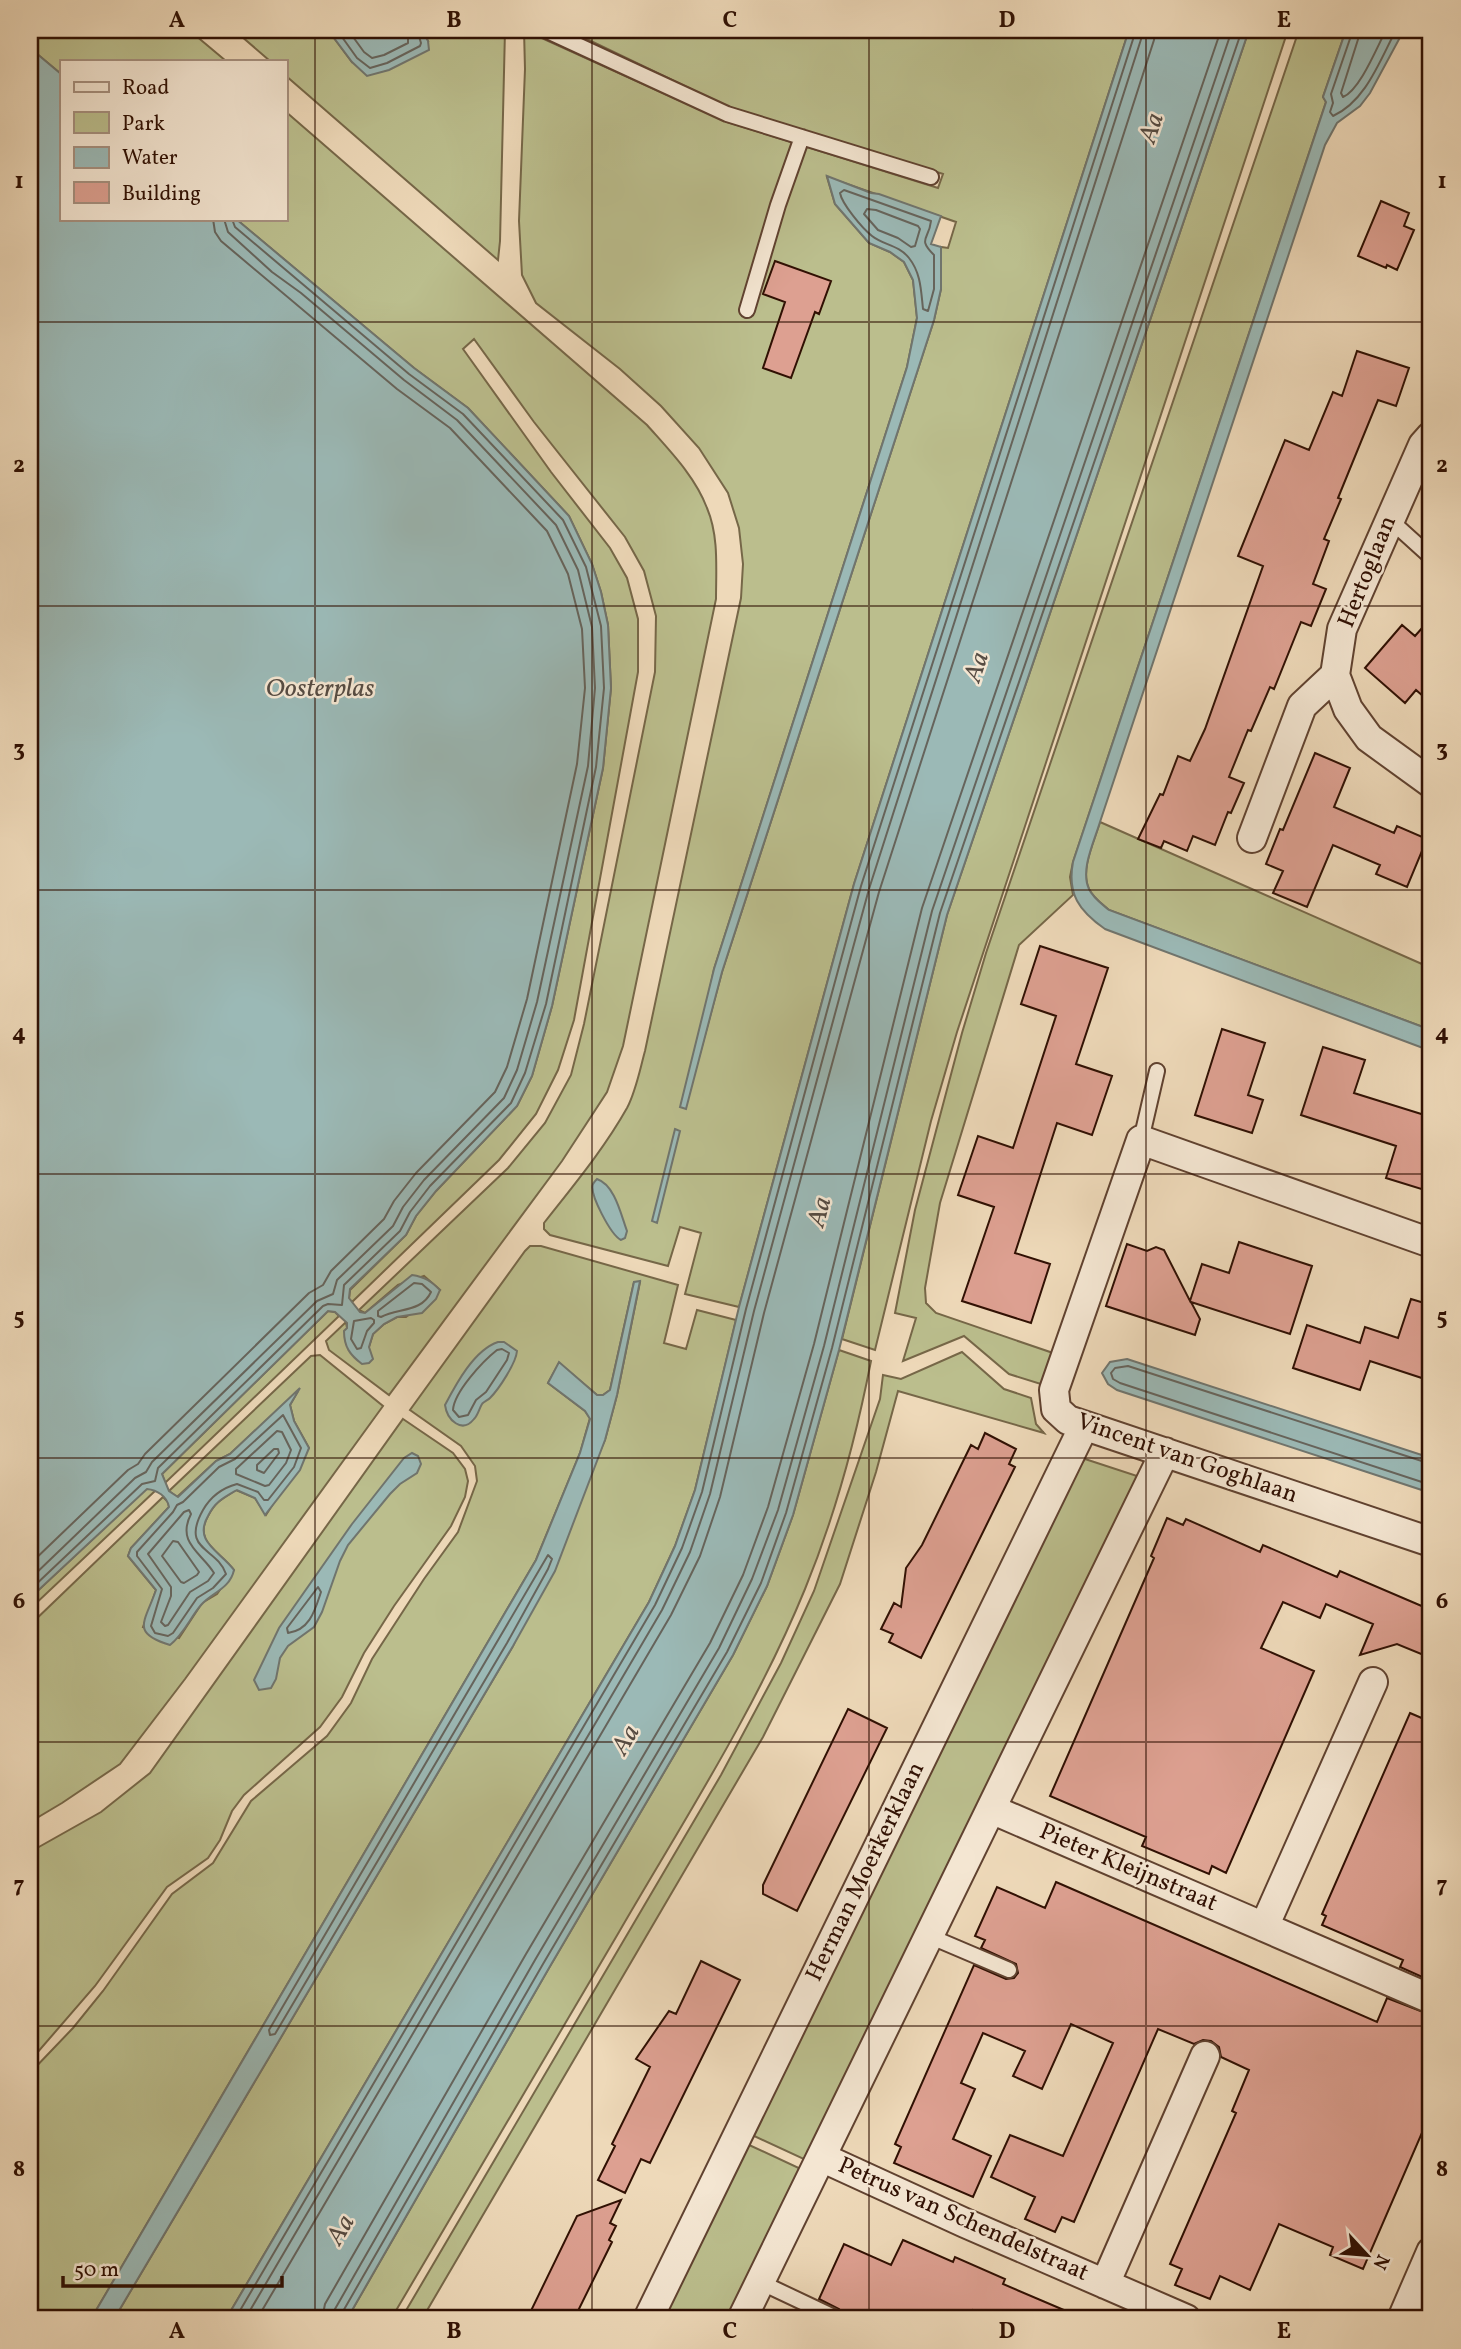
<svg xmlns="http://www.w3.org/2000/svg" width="1461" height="2349" font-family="Vollkorn,serif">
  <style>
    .green { fill: #bbbe8d; stroke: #766748; stroke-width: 2; fill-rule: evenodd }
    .water { fill: #9bb9b6; stroke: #70756e; stroke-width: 2 }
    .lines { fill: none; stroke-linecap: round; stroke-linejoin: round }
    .shore { stroke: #66645c; stroke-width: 2 }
    .building { fill: #dda091; stroke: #301003; stroke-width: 2 }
    .lane-casing { stroke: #604230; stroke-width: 18 }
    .street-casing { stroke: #604230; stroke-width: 32 }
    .lane { stroke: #f4e6d2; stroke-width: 14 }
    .street { stroke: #f4e6d2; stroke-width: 28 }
    .grid { fill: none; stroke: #301003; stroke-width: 2; stroke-opacity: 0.55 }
    .labels { text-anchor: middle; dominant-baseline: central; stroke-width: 5; stroke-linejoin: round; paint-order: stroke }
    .street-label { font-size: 24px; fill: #301003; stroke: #f4e6d2 }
    .water-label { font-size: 26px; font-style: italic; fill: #554b42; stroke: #f4e6d2 }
    .neatline { fill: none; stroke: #301003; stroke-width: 2.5 }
    .grid-label { font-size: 23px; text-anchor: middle; font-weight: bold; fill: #301003 }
  </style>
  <rect width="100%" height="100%" fill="#eed9b9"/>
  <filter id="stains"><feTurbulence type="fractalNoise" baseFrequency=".00286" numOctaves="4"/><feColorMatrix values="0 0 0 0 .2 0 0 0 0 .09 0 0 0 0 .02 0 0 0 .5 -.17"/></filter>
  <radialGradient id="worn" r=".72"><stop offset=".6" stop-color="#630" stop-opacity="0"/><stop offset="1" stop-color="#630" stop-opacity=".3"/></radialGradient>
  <path class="green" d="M30 30H189L226 61H61V74L30 48Z
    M234 30H328L352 62 428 41 422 30H505L500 241 498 260 285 75V61H270Z
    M524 30 727 122 938 188 943 174 726 106 568 30H1129L854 884 739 1307 685 1294 701 1233 680 1227 668 1266 550 1235 544 1229V1223C573 1186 604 1149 627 1108 636 1091 640 1069 645 1051L741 598 743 564 739 528 728 493 699 448 661 406 620 369 536 303 522 275 519 221 525 69ZM827 177 956 222 948 248 941 247V289L934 320 722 972 685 1109 714 969 907 367 917 318 913 280 904 262 890 252 869 243 835 204Z
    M1249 30H1288L957 1032 931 1121 875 1350 842 1339 947 915Z
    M1299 30H1346L1323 97 1326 102 1073 862 1070 877 1073 895 1019 945 940 1203 925 1288 926 1303 936 1313 1053 1353 1044 1385 1009 1374 964 1336 903 1361 916 1318 895 1313 915 1210 962 1033 986 953Z
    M285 111 647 425C669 450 695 476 707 508 719 536 716 569 716 599L623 1046 607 1092 562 1161 389 1395 329 1350 326 1341 346 1322 347 1328 369 1347 373 1334 384 1324 397 1317H406L440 1290 424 1276 398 1285 365 1313 359 1310 508 1168 545 1123 571 1075 584 1024 655 672 656 616 644 571 625 537 534 422 474 339 463 349 551 472 610 548 627 578 638 619V672L574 1020 558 1070 536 1114 499 1160 352 1302 349 1299 350 1290 406 1235 416 1216 436 1191 517 1106 532 1076 552 1006 603 768 611 688 608 625 601 592 592 564 569 516 468 408 414 368 236 219H285Z
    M1100 822 1431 968V1030L1109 910C1102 904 1093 898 1089 889 1080 870 1094 842 1100 822Z
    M530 1246H541L678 1285 664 1343 686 1349 697 1310 736 1320 695 1490 675 1546 649 1602 226 2319H114L513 1646 605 1440 617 1395 640 1282H634L610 1390 603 1395H597L559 1363 548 1383 585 1411 590 1418 580 1453 536 1560 91 2319H30V2073L73 2028 103 1991 172 1894 213 1863 251 1801 327 1736 351 1703 372 1659 424 1579 458 1532 477 1481 475 1466 461 1446 410 1410 525 1251Z
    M328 1311 335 1312 339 1316 165 1483 162 1474Z
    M839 1350 871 1361C856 1438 835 1516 805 1589 756 1709 684 1820 619 1932 543 2061 467 2190 391 2319H347L549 1968 733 1655 767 1586 793 1515Z
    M962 1352 1004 1389 1031 1398 1036 1424 1044 1433 898 1391 876 1472 840 1584 763 1737 422 2319H401L721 1775 781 1663 814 1591 880 1399 883 1375 901 1379Z
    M320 1355 383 1406 185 1679 120 1764 62 1803 30 1822V1625L163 1497 168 1502 169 1507 131 1548 128 1556 156 1590 143 1627 179 1638 202 1603 217 1594 234 1570C220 1551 193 1542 208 1516 216 1501 222 1499 236 1490L255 1498 266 1515 309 1448 294 1421 290 1405 298 1391 230 1454 216 1461 177 1497 169 1491 311 1356Z
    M403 1419 453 1453 465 1469 468 1481 465 1497 451 1526 394 1606 364 1653 342 1697 320 1727 244 1795 232 1811 220 1840 208 1858 167 1887 95 1986 30 2061V1852L101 1812 150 1773Z
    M1085 1459 1137 1476 1138 1482 808 2161 752 2135 1077 1470Z
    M147 1488 156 1490 30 1609V1598Z
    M747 2144 803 2170 730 2319H662Z"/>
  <path class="water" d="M328 30H422L428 41 429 50 389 70 367 76 352 62Z
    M1129 30H1249L947 915 839 1350 793 1515 767 1586 733 1655 549 1968 347 2319H226L649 1602 675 1546 695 1490 739 1307 854 884Z
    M1346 30H1404L1370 93 1360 106 1337 123 1325 145 1100 822C1094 842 1080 870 1089 889 1093 898 1102 904 1109 910L1431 1030V1051L1105 929C1079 911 1067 894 1073 862L1326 102 1323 97Z
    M30 48 61 74V219H236L414 368 468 408 569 516 592 564 601 592 608 625 611 688 603 768 552 1006 532 1076 517 1106 436 1191 416 1216 406 1235 350 1289 349 1298 360 1312 365 1313 412 1275C425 1277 431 1281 440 1290L436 1299 422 1313 397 1317 384 1324 373 1334 369 1347 373 1359 369 1363 362 1364C350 1355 344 1347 344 1331L347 1328V1323L335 1312 328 1311 162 1474 169 1491 178 1497 216 1461 230 1454 300 1388 290 1405 294 1421 309 1448 300 1470 265 1515 255 1498 237 1490C223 1498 215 1502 208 1516 193 1542 220 1551 234 1570 230 1589 211 1593 201 1605 190 1618 184 1634 170 1645 130 1633 145 1622 156 1590L128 1556 131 1548 169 1507C167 1496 157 1490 147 1489L30 1598Z
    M827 176 871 193 879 194 941 216 931 244 941 247V289L934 320 722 972 686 1109 680 1107 714 969 907 367 917 318 913 280 904 262 890 252 869 243 835 204Z
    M675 1129 680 1131 657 1223 652 1221Z
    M597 1179C615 1185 621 1215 627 1231L625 1238 621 1240C611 1235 589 1194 593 1184 594 1182 595 1181 597 1179Z
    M640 1281 617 1395 605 1440 555 1571 513 1646 114 2319H91L536 1560 580 1453 590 1419 585 1411 548 1383 559 1362 597 1395H603L610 1390 634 1282Z
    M498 1342H504L517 1351C516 1363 499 1389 490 1398 488 1400 483 1402 482 1404 479 1409 478 1415 474 1419 462 1434 447 1420 445 1405 456 1384 474 1350 498 1342Z
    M1127 1359 1431 1458V1493L1117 1390 1108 1384 1102 1373 1110 1362Z
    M412 1453 418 1456 421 1464 417 1473 400 1484 390 1494 348 1545 340 1561 322 1612 314 1627 288 1646 280 1658 276 1679 271 1688 259 1690 254 1680 279 1628 352 1524 404 1458Z"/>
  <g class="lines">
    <path class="shore" d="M337 30 357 58 370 68 387 63 420 46 421 43 417 30
      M348 30 364 52 372 58 384 55 408 43V30
      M1353 30 1331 94 1333 103 1330 112 1333 116C1366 101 1380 60 1396 30
      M1361 30 1341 93 1343 97C1360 90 1377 47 1386 30
      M844 190 931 221C929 240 917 238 934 255V289L928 311 923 309C921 291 921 273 909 258 899 245 883 245 872 236 862 228 842 204 840 193Z
      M867 209 876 210 918 226 920 229 915 246 911 247 898 238 878 230 864 214Z
      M414 1283 422 1284 431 1292C422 1312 399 1308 381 1317L378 1316V1311Z
      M371 1318 374 1320V1323L367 1331 361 1348 357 1349 351 1339 354 1321Z
      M497 1350 502 1349 509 1353 507 1360 486 1392 476 1400 468 1415 459 1417 453 1410C454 1392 483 1361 497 1350Z
      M283 1415 301 1448 294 1467 268 1500H264L258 1492 237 1484C222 1488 211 1496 203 1510 180 1551 217 1547 226 1574L213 1588 197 1598 173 1633 168 1636 155 1633 151 1626 162 1589 137 1556V1552L173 1512 177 1505 183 1502 219 1467 235 1459Z
      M277 1431 282 1432 291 1450 286 1463 269 1485 265 1486 236 1474V1469Z
      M274 1449H278L279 1453 264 1473 257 1470V1465Z
      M1431 1464 1128 1366 1115 1368 1111 1373 1113 1379 1120 1383 1431 1485
      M189 1510 191 1514C176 1543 202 1553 214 1573L208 1581 190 1592 168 1625 165 1626 161 1622 171 1596V1587L148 1554 184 1512Z
      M173 1541 178 1542 199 1572 197 1575 184 1583 181 1582 162 1556Z
      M548 1555 552 1559 548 1569 507 1643 275 2034 270 2035 269 2030Z
      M30 1564 128 1470 138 1464 145 1454 309 1293 323 1285 331 1271 384 1219 394 1201 416 1173 495 1092 507 1067 527 999 577 764 585 688 582 629 568 574 547 531 450 428 397 389 221 241 215 232 213 219
      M30 1579 135 1478 146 1472 152 1462 317 1301 333 1294 337 1280 393 1226 403 1207 424 1180 504 1098 517 1070 537 1002 588 766 595 688 592 627 578 570 556 525 457 420 404 380 301 293 272 272 228 232 224 219
      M318 1587 321 1592C315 1610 310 1630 288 1633L287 1628Z
      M30 1590 142 1484 155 1481 158 1468 323 1306 328 1304 342 1305 344 1285 400 1231 410 1212 430 1186 511 1103 525 1073 546 1004 596 767 604 688 601 626 586 567 563 520 463 414 409 374 235 227 232 219
      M235 2319 655 1605 682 1548 702 1492 746 1309 861 886 1136 30
      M245 2319 662 1610 690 1552 710 1494 754 1311 869 889 1144 30
      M257 2319 671 1615 700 1556 720 1497 764 1313 879 892 1154 40 1155 30
      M322 2319 325 2304 526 1954 710 1643 743 1575 768 1507 814 1344 922 908 1221 30
      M332 2319 335 2309 535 1960 719 1648 752 1579 778 1510 824 1346 932 911 1232 30
      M341 2319 342 2313 543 1964 727 1652 761 1583 786 1513 832 1348 940 913 1242 30"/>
  </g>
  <path class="building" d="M1381 201 1409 213 1404 226 1414 230 1397 270 1387 265 1386 268 1358 256Z
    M775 261 831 281 819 314 815 312 791 378 763 368 785 302 763 294Z
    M1357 351 1409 368 1396 406 1378 400 1338 498 1341 499 1324 539 1329 541 1313 584 1326 589 1311 626 1301 622 1274 689 1270 687 1251 731 1248 730 1229 777 1244 783 1231 813 1228 812 1215 845 1193 836 1187 851 1164 841 1161 848 1138 839 1160 794 1163 795 1178 756 1190 761 1205 729 1263 566 1238 556 1285 440 1309 450 1333 392 1342 396Z
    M1431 618V703L1416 690 1405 703 1365 668 1402 625 1415 636Z
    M1315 753 1350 768 1334 807 1394 833 1397 826 1427 839 1407 887 1376 874 1380 865 1333 845 1307 907 1273 893 1283 871 1266 864 1280 829 1283 830Z
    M1040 946 1108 968 1076 1064 1112 1076 1092 1135 1057 1123 1015 1253 1050 1264 1031 1323 962 1301 994 1207 958 1195 978 1136 1013 1148 1056 1016 1021 1004Z
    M1222 1029 1265 1043 1248 1095 1263 1100 1252 1133 1195 1115Z
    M1323 1047 1365 1060 1354 1093 1431 1117V1192L1386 1178 1396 1146 1301 1115Z
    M1239 1242 1312 1266 1290 1334 1191 1302 1200 1319 1195 1335 1106 1306 1127 1244 1147 1251 1156 1247 1164 1250 1190 1301 1202 1264 1229 1273Z
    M1411 1299 1431 1305V1381L1370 1361 1360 1390 1293 1368 1307 1325 1360 1343 1365 1327 1398 1338Z
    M985 1433 1016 1449 1009 1464 1015 1467 921 1658 889 1642 893 1634 881 1629 894 1603 901 1607 906 1568 922 1545 971 1445 978 1449Z
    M1167 1518 1183 1525 1186 1519 1260 1552 1263 1545 1337 1577 1340 1571 1431 1610V1658L1397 1644 1360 1655 1373 1624 1326 1604 1320 1618 1283 1602 1261 1648 1314 1671 1226 1873 1212 1866 1209 1874 1142 1846 1146 1837 1050 1796 1154 1558 1151 1556Z
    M848 1709 887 1728 797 1911 763 1894V1885Z
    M1410 1713 1431 1722V1981L1400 1967 1403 1960 1322 1925 1326 1916 1322 1914Z
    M1056 1882 1377 2022 1387 1998 1431 2015V2112L1363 2269 1330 2255 1333 2247 1279 2224 1250 2290 1220 2276 1210 2299 1175 2285 1182 2269 1170 2264 1236 2113 1232 2111 1249 2070 1221 2057 1219 2047 1211 2041 1203 2040 1194 2044 1158 2029 1074 2222 1062 2217 1055 2232 1025 2219 1035 2197 991 2177 1010 2135 1063 2156 1113 2043 1071 2024 1042 2089 1013 2076 1025 2051 983 2033 961 2083 975 2089 953 2139 991 2156 973 2197 894 2163 901 2147 895 2144 974 1965 1006 1979 1014 1978 1018 1973 1016 1964 981 1948 985 1940 975 1936 997 1887 1045 1908Z
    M701 1961 740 1980 650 2163 641 2159 625 2193 598 2180 615 2146 612 2144 650 2067 636 2059 669 2011 676 2014Z
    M621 2200 610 2223 616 2226 609 2240 612 2242 574 2319H527L577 2216Z
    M903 2240 953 2262 955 2257 1005 2279 1003 2284 1085 2319H995L973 2310 969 2319H843L842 2312 839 2309 819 2299 844 2244 891 2265Z"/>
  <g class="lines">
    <g class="lane-casing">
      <path id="lane" d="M545 30 727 114 931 177
        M747 310 778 205 802 137
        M1389 519 1431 557
        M1141 1140 1157 1071
        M929 1936 1009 1970
        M760 2282 834 2317"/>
    </g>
    <g class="street-casing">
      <path id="street" d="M1335 675 1348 709 1369 738 1431 783
        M1252 838 1302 706 1335 675 1342 629 1423 445 1431 436
        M1431 1243 1141 1140 1054 1390 1056 1409 1068 1420 1431 1542
        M991 1809 1431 1999
        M1264 1927 1373 1682
        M821 2157 965 2223 1186 2319
        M1105 2284 1205 2056
        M648 2319 1084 1426
        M742 2319 1165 1452
        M1402 2319 1431 2252"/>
    </g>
    <use href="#lane" class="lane"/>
    <use href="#street" class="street"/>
  </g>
  <path class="grid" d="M315 30V2319M592 30V2319M869 30V2319M1146 30V2319M30 322H1431M30 606H1431M30 890H1431M30 1174H1431M30 1458H1431M30 1742H1431M30 2026H1431"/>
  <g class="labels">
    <g class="street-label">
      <text transform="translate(1368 572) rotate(-68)">Hertoglaan</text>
      <text transform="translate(1187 1459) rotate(19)">Vincent van Goghlaan</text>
      <text transform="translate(1128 1868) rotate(23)">Pieter Kleijnstraat</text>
      <text transform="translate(866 1872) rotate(-64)">Herman Moerkerklaan</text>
      <text transform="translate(963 2220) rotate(24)">Petrus van Schendelstraat</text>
    </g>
    <g class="water-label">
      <text transform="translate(1152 128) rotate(-72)">Aa</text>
      <text transform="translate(977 667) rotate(-72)">Aa</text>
      <text x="320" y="689">Oosterplas</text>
      <text transform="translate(820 1212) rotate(-75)">Aa</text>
      <text transform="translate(626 1740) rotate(-60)">Aa</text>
      <text transform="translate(341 2230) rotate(-60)">Aa</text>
    </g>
  </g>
  <rect width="1461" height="2349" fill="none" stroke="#eed9b9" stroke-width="77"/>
  <rect x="60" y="60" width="228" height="161" fill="#f4e6d2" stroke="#a6907f" stroke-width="2"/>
  <rect x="74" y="82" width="35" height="10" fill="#f4e6d2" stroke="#a6907f" stroke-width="2"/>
  <text x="122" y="94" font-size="21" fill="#301003">Road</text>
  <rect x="74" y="112" width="35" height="21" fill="#bbbe8d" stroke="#a6907f" stroke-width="2"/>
  <text x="122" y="130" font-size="21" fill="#301003">Park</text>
  <rect x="74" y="147" width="35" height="21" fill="#9bb9b6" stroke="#a6907f" stroke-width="2"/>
  <text x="122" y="164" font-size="21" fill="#301003">Water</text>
  <rect x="74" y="182" width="35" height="21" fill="#dda091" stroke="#a6907f" stroke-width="2"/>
  <text x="122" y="200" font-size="21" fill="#301003">Building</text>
  <g transform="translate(1367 2255) rotate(116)" stroke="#f4e6d2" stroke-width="5" paint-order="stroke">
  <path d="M0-5L12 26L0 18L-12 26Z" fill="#301003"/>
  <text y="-10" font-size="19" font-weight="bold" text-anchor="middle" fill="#301003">N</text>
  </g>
  <path d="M63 2276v10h219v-10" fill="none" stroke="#301003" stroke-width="3.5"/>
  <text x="74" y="2276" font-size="21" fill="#301003" stroke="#f4e6d2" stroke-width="5" paint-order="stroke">50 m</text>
  <rect x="38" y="38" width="1384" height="2272" class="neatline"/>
  <g class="grid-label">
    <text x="177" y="27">A</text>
    <text x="454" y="27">B</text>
    <text x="730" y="27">C</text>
    <text x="1007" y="27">D</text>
    <text x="1284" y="27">E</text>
    <text x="19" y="188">1</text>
    <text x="1442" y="188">1</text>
    <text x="19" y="472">2</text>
    <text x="1442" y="472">2</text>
    <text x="19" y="756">3</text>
    <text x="1442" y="756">3</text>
    <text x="19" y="1040">4</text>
    <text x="1442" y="1040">4</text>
    <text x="19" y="1324">5</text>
    <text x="1442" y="1324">5</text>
    <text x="19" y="1608">6</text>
    <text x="1442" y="1608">6</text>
    <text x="19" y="1892">7</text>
    <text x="1442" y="1892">7</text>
    <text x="19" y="2176">8</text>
    <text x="1442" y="2176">8</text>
    <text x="177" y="2338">A</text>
    <text x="454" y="2338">B</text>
    <text x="730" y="2338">C</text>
    <text x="1007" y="2338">D</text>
    <text x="1284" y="2338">E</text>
  </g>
  <rect width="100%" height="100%" filter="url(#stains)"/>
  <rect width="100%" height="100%" fill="url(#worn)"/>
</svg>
